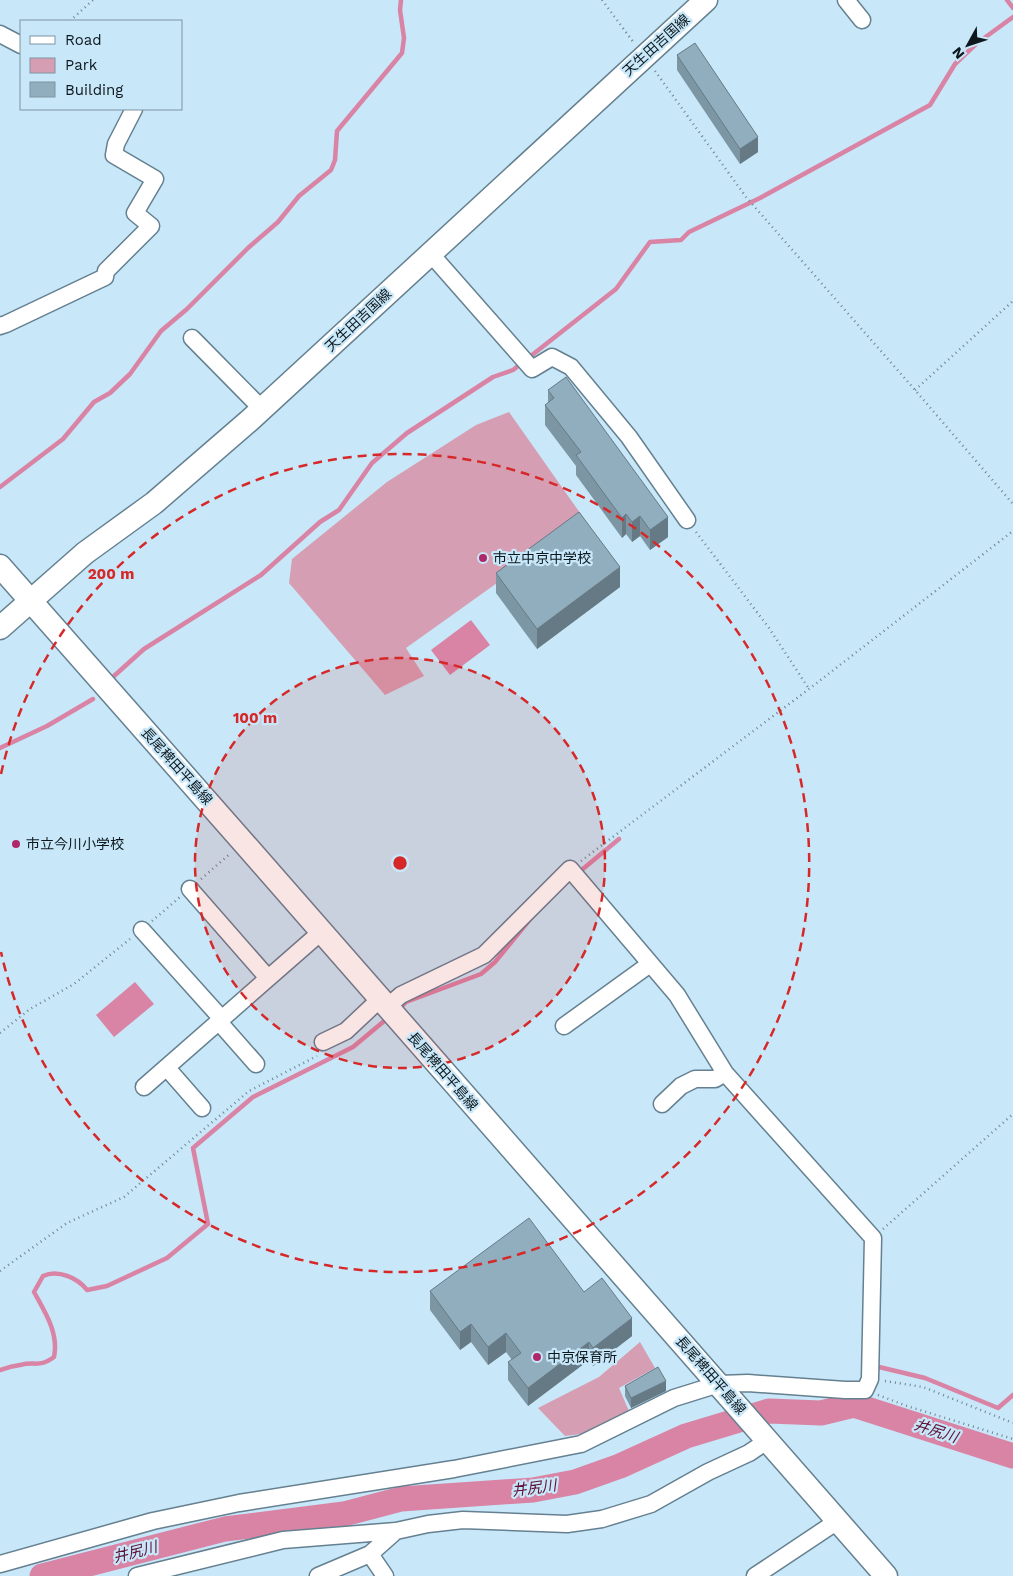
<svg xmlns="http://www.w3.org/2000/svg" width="1013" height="1576" font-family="'Work Sans','Noto Sans JP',sans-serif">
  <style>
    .green { fill: #d69eb2 }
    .water { fill: #d983a5 }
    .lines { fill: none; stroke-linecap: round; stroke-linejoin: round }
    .stream { stroke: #d983a5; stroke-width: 4.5 }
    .river { stroke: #d983a5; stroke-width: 25 }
    .minor-casing { stroke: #658090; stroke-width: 19 }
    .secondary-casing { stroke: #658090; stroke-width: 25 }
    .path { stroke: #718692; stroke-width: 2.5; stroke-dasharray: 1 4; stroke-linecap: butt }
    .minor { stroke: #fff; stroke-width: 16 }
    .secondary { stroke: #fff; stroke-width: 22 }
    .wall { fill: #7d96a4 }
    .shaded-wall { fill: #667a86 }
    .building { fill: #91aebf; stroke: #667a86 }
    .ring { fill: none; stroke: #d62828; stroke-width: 2.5; stroke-dasharray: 9 6 }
    .poi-dot { fill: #ae276a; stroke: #c8e7f8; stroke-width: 2 }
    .labels { text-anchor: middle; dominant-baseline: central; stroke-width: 4.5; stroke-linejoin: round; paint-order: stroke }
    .street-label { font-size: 14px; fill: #0d181e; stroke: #c8e7f8 }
    .poi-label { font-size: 14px; fill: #0d181e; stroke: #c8e7f8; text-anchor: start }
    .water-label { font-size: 15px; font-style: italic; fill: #5e1137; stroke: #c8e7f8 }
    .centre { fill: #d62828; stroke: #c8e7f8; stroke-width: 2.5 }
    .ring-label { font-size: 15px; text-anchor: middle; font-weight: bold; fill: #d62828; stroke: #c8e7f8; stroke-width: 4.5; stroke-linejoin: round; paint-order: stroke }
  </style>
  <rect width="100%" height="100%" fill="#c8e7f8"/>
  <path class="green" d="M509 412 585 520 406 648 424 676 385 695 289 583 292 559 387 482 476 425Z
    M640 1342 655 1368 619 1388 629 1411 581 1434 565 1436 538 1408 599 1377Z"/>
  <path class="water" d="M471 620 490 645 450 675 431 650Z
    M135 982 154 1004 114 1037 96 1015Z"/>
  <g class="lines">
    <path class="stream" d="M1007 0 1013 8
      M0 487 63 439 94 402 110 393 130 374 161 331 187 309 248 248 278 222 299 196 331 170 335 160 337 131 402 53 404 38 400 10 401 0
      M114 676 144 649 261 575 320 522 339 510 372 463 407 433 493 377 513 370 616 289 650 242 681 240 689 232 760 198 930 105 955 64 976 44 1013 17
      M0 748 47 726 93 699
      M578 873 619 839
      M399 1009 406 1002 481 974 495 962 531 918
      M0 1370C6 1368 13 1366 20 1365 36 1361 39 1368 54 1357 59 1333 45 1312 34 1292L43 1276C58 1269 78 1278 87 1290L107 1286 167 1258 208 1224 193 1148 253 1097 353 1047 389 1017
      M876 1371 879 1367 925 1378 998 1408 1013 1395
      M854 1405 862 1394"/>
    <path class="river" d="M42 1576 225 1529 344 1514 401 1499 533 1490 575 1482 620 1466 686 1436 769 1411 821 1413 854 1405 1013 1456"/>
    <g class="minor-casing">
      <path id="minor" d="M846 0 862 20
        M0 34 21 45
        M430 253 532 369 552 357 571 367 629 437 687 520
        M0 326 6 324 105 277 106 271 151 226 135 213 155 179 114 155 116 144 134 109
        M192 338 262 409
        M190 889 268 978
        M142 930 222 1019
        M219 1022 256 1064
        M564 1026 650 964
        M323 1042 346 1031 380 999
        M167 1068 202 1108
        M144 1087 321 932
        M662 1104 681 1086 695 1079H715L725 1073
        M370 1554 385 1576
        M0 1564 153 1521 239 1503 454 1469 581 1444 674 1398 719 1384 748 1383 845 1390H865L870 1379 873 1238 725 1073 677 995 570 869 484 955 401 995 387 1007
        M137 1576 283 1540 396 1531 428 1524 463 1520 567 1524 602 1519 651 1504 708 1472 749 1453 767 1441
        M318 1576 370 1554 396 1531
        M755 1576 839 1520"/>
    </g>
    <g class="secondary-casing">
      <path id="secondary" d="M0 566 243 842 886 1576
        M0 628 85 553 154 503 250 420 706 0"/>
    </g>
    <path class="path" d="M602 0 634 43
      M70 21 93 0
      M655 71 746 197 915 390 1013 504
      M915 390 1013 301
      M696 532 769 628 809 689
      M581 861 809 689 1013 531
      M201 879 231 853
      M152 921 180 897
      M0 1033 30 1009 74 984 130 939
      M883 1229 1013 1114
      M0 1271 67 1223 124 1197 249 1091 317 1056
      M885 1381 923 1387 1013 1423
      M878 1395 907 1406 1013 1439"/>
    <use href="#minor" class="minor"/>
    <use href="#secondary" class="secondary"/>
  </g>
  <path class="wall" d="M677 55 758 152 740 164 677 70Z
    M548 390 668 537 650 550 640 536 632 542 626 534 622 538 576 475V466L545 425V405L548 403Z
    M496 573 620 587 537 649 496 593Z
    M430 1291 584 1292 632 1336 593 1366 589 1360 528 1406 508 1380V1362L512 1360 506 1352 488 1365 471 1342 460 1350 430 1310Z
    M625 1386 666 1391 631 1408 625 1396Z"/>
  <path class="shaded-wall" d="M758 137V152L740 164V149Z
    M626 514V534L622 538V518Z
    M640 516V536L632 542V522Z
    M668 517V537L650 550V530Z
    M620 567V587L537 649V629Z
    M632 1318V1336L593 1366V1348Z
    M471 1324V1342L460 1350V1332Z
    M506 1333V1352L488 1365V1347Z
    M589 1342V1360L528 1406V1388Z
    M666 1381V1391L631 1408V1398Z"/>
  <path class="building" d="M695 43 758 137 740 149 677 55Z
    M566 377 668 517 650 530 640 516 632 522 626 514 622 518 576 455 581 452 545 405 554 398 548 390Z
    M579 512 620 567 537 629 496 573Z
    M529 1218 584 1292 602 1278 632 1318 593 1348 589 1342 528 1388 508 1362 521 1353 506 1333 488 1347 471 1324 460 1332 430 1291Z
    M658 1367 666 1381 631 1398 625 1386Z"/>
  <circle cx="400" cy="863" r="205" fill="#d62828" fill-opacity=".12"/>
  <g class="ring">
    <circle cx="400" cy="863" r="205"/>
    <path d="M1 774A409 409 0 1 1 1 952"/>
  </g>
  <g class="poi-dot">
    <circle cx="483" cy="558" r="5"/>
    <circle cx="16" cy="844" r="5"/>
    <circle cx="537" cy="1357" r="5"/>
  </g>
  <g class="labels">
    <g class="street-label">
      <text transform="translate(656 45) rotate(-42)">天生田吉国線</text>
      <text transform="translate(358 320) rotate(-43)">天生田吉国線</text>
      <text transform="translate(177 766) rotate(48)">長尾稗田平島線</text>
      <text transform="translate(443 1071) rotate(49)">長尾稗田平島線</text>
      <text transform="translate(711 1375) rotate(49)">長尾稗田平島線</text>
    </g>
    <g class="poi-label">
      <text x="493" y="558">市立中京中学校</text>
      <text x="26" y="844">市立今川小学校</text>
      <text x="547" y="1357">中京保育所</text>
    </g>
    <g class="water-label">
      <text transform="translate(936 1431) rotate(18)">井尻川</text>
      <text transform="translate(534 1488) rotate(-7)">井尻川</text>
      <text transform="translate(135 1552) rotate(-14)">井尻川</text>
    </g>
  </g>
  <circle cx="400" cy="863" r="8" class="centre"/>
  <g class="ring-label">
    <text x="111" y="579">200 m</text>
    <text x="255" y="723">100 m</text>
  </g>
  <rect x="20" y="20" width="162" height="90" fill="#c8e7f8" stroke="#7d94a1"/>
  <rect x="30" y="36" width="25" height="8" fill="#ffffff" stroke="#7d94a1"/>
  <text x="65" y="45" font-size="15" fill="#0d181e">Road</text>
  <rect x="30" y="58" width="25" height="15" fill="#d69eb2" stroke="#7d94a1"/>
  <text x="65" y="70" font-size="15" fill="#0d181e">Park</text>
  <rect x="30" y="82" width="25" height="15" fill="#91aebf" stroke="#7d94a1"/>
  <text x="65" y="95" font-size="15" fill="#0d181e">Building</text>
  <g transform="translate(968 45) rotate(230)" stroke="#c8e7f8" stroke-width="4" paint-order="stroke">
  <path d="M0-4L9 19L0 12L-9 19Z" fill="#0d181e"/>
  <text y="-8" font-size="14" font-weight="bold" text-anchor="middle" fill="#0d181e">N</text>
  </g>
</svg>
